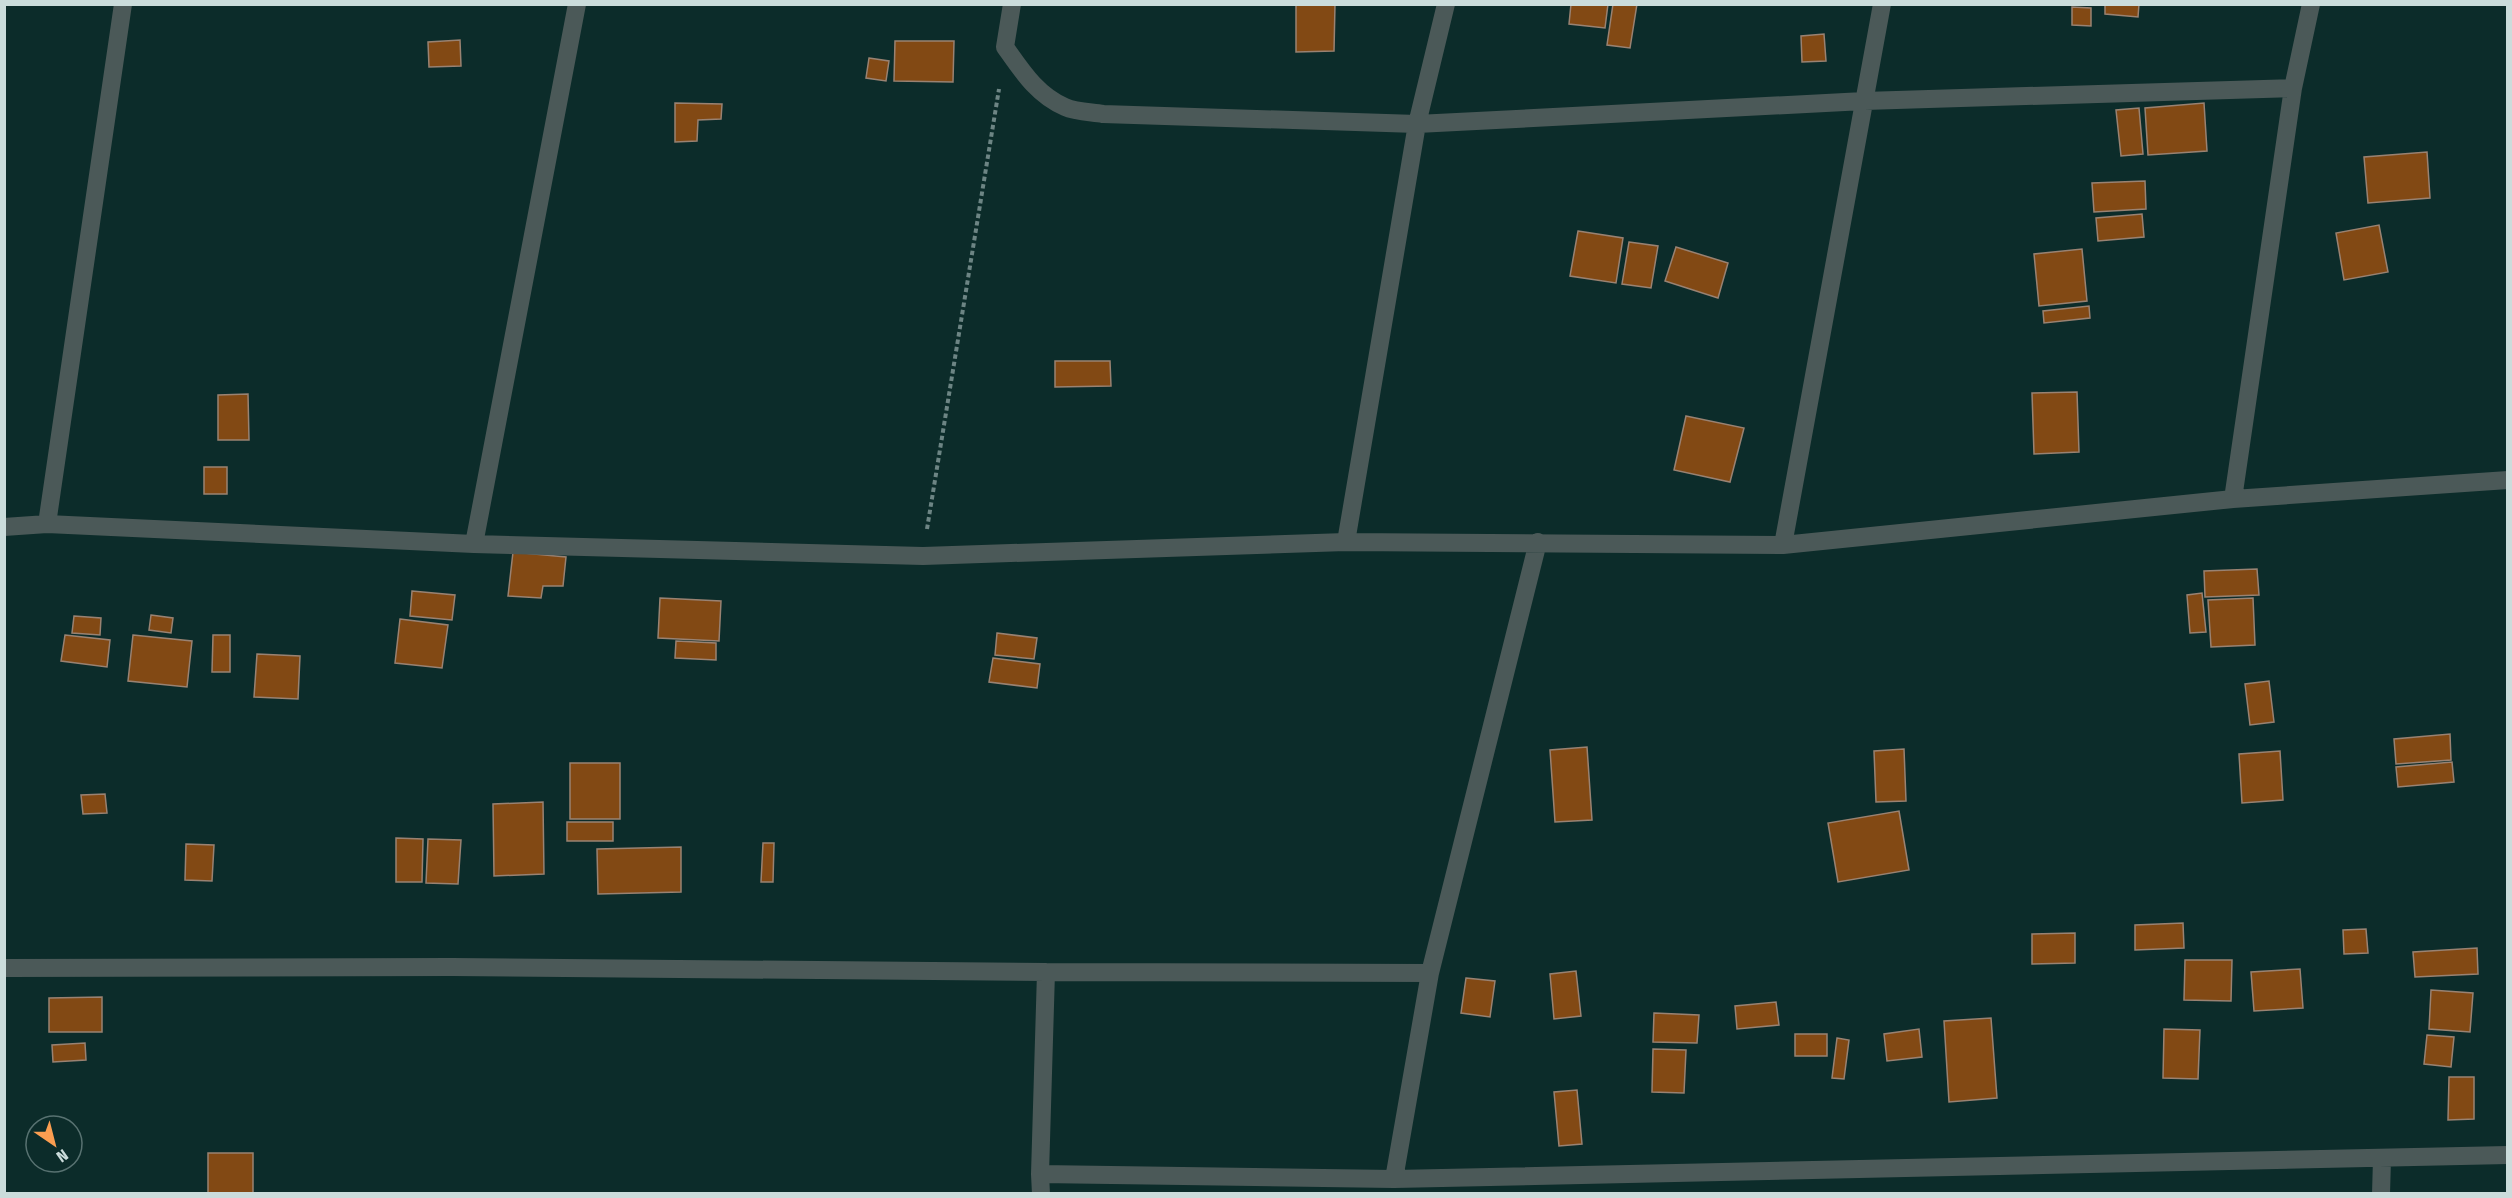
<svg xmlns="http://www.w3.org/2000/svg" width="2512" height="1198" font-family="'Fira Sans Condensed',sans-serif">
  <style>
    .building { fill: #824914; stroke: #998272; stroke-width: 1.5 }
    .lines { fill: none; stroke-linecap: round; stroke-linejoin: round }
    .path { stroke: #6d8584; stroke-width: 4; stroke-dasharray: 4.5 3; stroke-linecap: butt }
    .minor { stroke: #4b5958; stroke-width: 18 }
  </style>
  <rect width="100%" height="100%" fill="#0c2c2a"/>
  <path class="building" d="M1296 4H1335L1334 51 1296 52Z
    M1571 4H1608L1605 28 1569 24Z
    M1613 4H1637L1630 48 1607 45Z
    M2105 4H2139L2138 17 2105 14Z
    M2072 7 2091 8V26L2072 25Z
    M1824 34 1826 61 1802 62 1801 36Z
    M460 40 461 66 429 67 428 42Z
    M895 41H954L953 82 894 81Z
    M869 58 889 61 886 81 866 78Z
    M675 103 722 104 721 119 698 120 697 141 675 142Z
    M2204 103 2207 151 2148 155 2145 108Z
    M2139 108 2143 154 2121 156 2116 110Z
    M2427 152 2430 198 2368 203 2364 157Z
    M2145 181 2146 209 2094 212 2092 183Z
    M2142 214 2144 237 2098 241 2096 218Z
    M2379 225 2388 272 2344 280 2336 233Z
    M1578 231 1623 238 1616 283 1570 276Z
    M1629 242 1658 246 1651 288 1622 284Z
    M1676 247 1728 263 1718 298 1665 281Z
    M2082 249 2087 301 2039 306 2034 254Z
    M2089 306 2090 318 2044 323 2043 311Z
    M1055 361H1110L1111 386 1055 387Z
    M2077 392 2079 452 2034 454 2032 393Z
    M248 394 249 440H218V395Z
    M1686 416 1744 428 1730 482 1674 470Z
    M204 467H227V494H204Z
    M513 552 566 557 563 586H543L541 598 508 596Z
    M2257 569 2259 595 2205 597 2204 571Z
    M412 591 455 595 452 620 410 616Z
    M2202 593 2206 632 2190 633 2187 595Z
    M660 598 721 601 719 641 658 638Z
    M2253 598 2255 645 2211 647 2208 600Z
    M151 615 173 618 171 633 149 630Z
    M74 616 101 618 100 635 72 633Z
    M400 619 448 625 442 668 395 663Z
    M997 633 1037 638 1034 659 995 655Z
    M65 635 110 640 107 667 61 661Z
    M133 635 192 641 187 687 128 681Z
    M213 635H230V672H212Z
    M676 641 716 643V660L675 658Z
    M257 654 300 656 298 699 254 697Z
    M993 658 1040 664 1037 688 989 682Z
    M2269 681 2274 722 2250 725 2245 684Z
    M2450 734 2451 760 2396 764 2394 739Z
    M1587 747 1592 820 1555 822 1550 750Z
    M1904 749 1906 801 1876 802 1874 751Z
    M2280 751 2283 800 2242 803 2239 754Z
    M2452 762 2454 782 2398 787 2396 767Z
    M570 763H620V819H570Z
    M105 794 107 813 83 814 81 795Z
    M543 802 544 874 494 876 493 804Z
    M1899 811 1909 870 1838 882 1828 823Z
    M567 822H613V841H567Z
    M396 838 423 839 422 882H396Z
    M428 839 461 840 458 884 426 883Z
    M763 843H774L773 882H761Z
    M186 844 214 845 212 881 185 880Z
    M681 847V892L598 894 597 849Z
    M2183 923 2184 948 2135 950V925Z
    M2366 929 2368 953 2344 954 2343 930Z
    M2075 933V963L2032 964V934Z
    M2477 948 2478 974 2415 977 2413 952Z
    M2185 960H2232L2231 1001 2184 1000Z
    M2300 969 2303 1008 2254 1011 2251 972Z
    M1576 971 1581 1016 1554 1019 1550 974Z
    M1466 978 1495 981 1490 1017 1461 1013Z
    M2431 990 2473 993 2470 1032 2429 1029Z
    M102 997V1032H49V998Z
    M1776 1002 1779 1025 1737 1029 1735 1006Z
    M1654 1013 1699 1015 1697 1043 1653 1042Z
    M1991 1018 1997 1098 1949 1102 1944 1021Z
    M1919 1029 1922 1057 1887 1061 1884 1034Z
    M2164 1029 2200 1030 2198 1079 2163 1078Z
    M1795 1034H1827V1056H1795Z
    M2427 1035 2454 1037 2451 1067 2424 1064Z
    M1837 1038 1849 1040 1844 1079 1832 1078Z
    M85 1043 86 1060 53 1062 52 1045Z
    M1653 1049 1686 1050 1684 1093 1652 1092Z
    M2449 1077H2474V1119L2448 1120Z
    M1577 1090 1582 1144 1559 1146 1554 1092Z
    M208 1153H253V1194H208Z"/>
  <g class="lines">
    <path class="path" d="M927 529 999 89"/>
    <path class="minor" d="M123 4 47 524 474 544 923 556 1346 542 1783 545 2233 499 2508 480
      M1012 4 1005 47C1022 71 1037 95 1065 107 1076 112 1091 112 1103 114L1417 124 1864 101 2293 88 2233 499
      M2293 88 2311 4
      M4 527 47 524
      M1346 542 1417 124 1446 4
      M1538 542 1430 973 1394 1179 2508 1155
      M474 544 577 4
      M1783 545 1882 4
      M4 968 452 967 1046 972
      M1040 1174 1041 1194
      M1394 1179 1040 1174 1046 972 1430 973
      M2381 1194 2382 1159"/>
  </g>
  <rect width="2512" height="1198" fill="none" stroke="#cbdcdb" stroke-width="12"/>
  <g transform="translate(54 1144) rotate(145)"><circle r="28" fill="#0c2c2a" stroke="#587271" stroke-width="1.5"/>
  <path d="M0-4.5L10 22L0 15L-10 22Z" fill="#fb9e51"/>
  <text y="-9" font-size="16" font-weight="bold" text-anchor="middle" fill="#cbdcdb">N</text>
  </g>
</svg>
